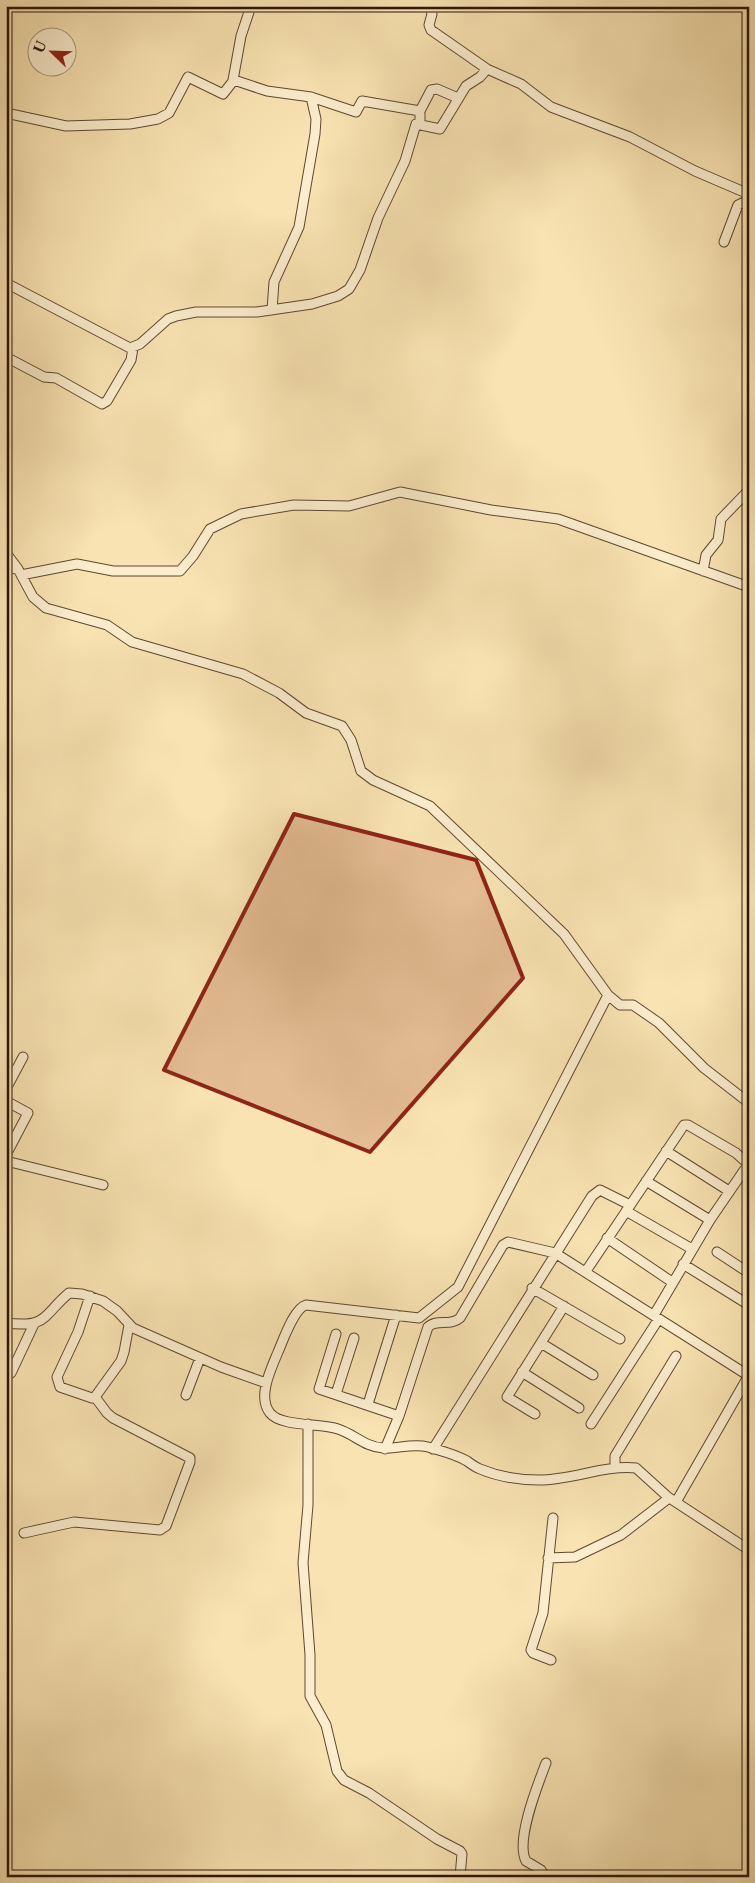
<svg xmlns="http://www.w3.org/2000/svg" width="755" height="1883" font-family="'Libre Caslon Text',serif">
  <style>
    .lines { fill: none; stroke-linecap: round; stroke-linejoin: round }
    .minor-casing { stroke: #5e4830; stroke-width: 11 }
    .minor { stroke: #fbedcd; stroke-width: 9 }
    .marked { fill: #8f2418; fill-opacity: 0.2; stroke: #8f2418; stroke-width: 4; stroke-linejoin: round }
  </style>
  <rect width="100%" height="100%" fill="#f9e3b2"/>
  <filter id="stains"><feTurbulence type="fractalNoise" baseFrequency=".004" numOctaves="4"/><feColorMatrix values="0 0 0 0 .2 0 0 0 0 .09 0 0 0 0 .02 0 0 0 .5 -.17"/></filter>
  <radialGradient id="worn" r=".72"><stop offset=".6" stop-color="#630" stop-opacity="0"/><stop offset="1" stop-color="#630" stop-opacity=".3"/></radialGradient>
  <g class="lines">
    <g class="minor-casing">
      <path id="minor" d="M430 6 432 14 429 25 431 30 487 69 521 84 551 107 630 137 695 171 744 192 749 200
        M233 80 241 36 251 6
        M311 97 356 112 362 101 420 111
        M6 113 66 126 130 124 158 119 169 113 188 77 223 94 234 80 267 91 311 97 316 119 315 134 299 227 274 282 272 310
        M420 125V111L431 90 437 89 458 98
        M724 242 738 205 749 200
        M6 283 130 348 140 344 168 319 176 316 196 312H257L312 304 338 296 349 289 360 270 378 218 405 161 416 124 440 129 466 86 480 77 487 69
        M6 357 44 377 56 378 102 404 107 401 131 360 133 348
        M6 553 18 569 33 597 46 608 107 625 132 642 243 674 279 693 306 713 342 726 351 740 361 771 373 780 430 806 564 934 608 995 458 1287 419 1318 306 1305C294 1308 283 1341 278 1352 271 1369 257 1397 270 1413 281 1427 321 1423 338 1429 354 1434 365 1447 383 1448 398 1449 412 1443 428 1447 441 1451 455 1454 467 1461 471 1464 475 1467 480 1469 497 1476 520 1480 539 1480 572 1480 603 1465 636 1468L668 1497 749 1550
        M6 568 18 569
        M703 571 706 555 718 540 721 519 749 490
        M21 575 77 564 113 571H180L193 556 210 529 241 514 294 505 349 506 400 492 491 510 558 519 749 587
        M608 995 620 1005H633L659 1023 704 1068 749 1103
        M6 1089 23 1057
        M6 1101 28 1113 6 1155
        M666 1151 729 1191
        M6 1161 103 1185
        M646 1181 710 1220
        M626 1211 692 1249
        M607 1238 672 1282
        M717 1252 749 1273
        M683 1264 749 1305
        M586 1271 684 1125H688L736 1153 748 1164
        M532 1288 620 1339
        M90 1296 78 1332 57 1377 60 1387 92 1398 95 1397 121 1361 124 1352 129 1325
        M654 1315 710 1220 749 1163
        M6 1323C48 1328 42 1316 69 1293L82 1294 103 1301 117 1311 133 1328 221 1367 266 1383
        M336 1334 319 1389 399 1416
        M541 1343 593 1375
        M522 1372 579 1408
        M6 1376 11 1373 34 1324
        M336 1394 354 1338
        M186 1395 200 1358
        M368 1404 396 1315
        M535 1414 507 1397 564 1306
        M308 1424V1505L303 1563 310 1655V1696L326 1725 337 1771 344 1780 369 1793 437 1839 460 1851 462 1854 460 1877
        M591 1424 658 1320
        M385 1449 399 1416 428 1327C437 1318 450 1327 460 1318L503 1245 508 1242 555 1253 749 1376
        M433 1449 592 1196 600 1190 630 1205
        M615 1467V1456L676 1356
        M676 1502 749 1375
        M24 1533 74 1522 160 1530 166 1526 190 1462V1458L113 1418 107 1413 95 1397
        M548 1558 575 1557 621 1535 669 1498
        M551 1660 533 1653 531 1650 543 1613 553 1518
        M545 1877 541 1870 526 1861C515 1841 538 1784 546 1763"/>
    </g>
    <use href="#minor" class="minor"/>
  </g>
  <path class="marked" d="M294 814 476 860 523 978 370 1152 164 1070Z"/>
  <rect width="755" height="1883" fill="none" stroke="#f9e3b2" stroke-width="25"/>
  <rect x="8" y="8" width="740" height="1868" fill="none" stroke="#2a1505" stroke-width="2.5"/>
  <rect x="12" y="12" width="730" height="1858" fill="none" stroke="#2a1505"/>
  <g transform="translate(52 52) rotate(293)"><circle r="24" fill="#fbedcd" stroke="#a7977d"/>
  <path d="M0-4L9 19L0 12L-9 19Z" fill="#8f2418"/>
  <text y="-8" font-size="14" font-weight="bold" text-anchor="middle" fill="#2a1505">U</text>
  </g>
  <rect width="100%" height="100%" filter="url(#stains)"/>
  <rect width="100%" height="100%" fill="url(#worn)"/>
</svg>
